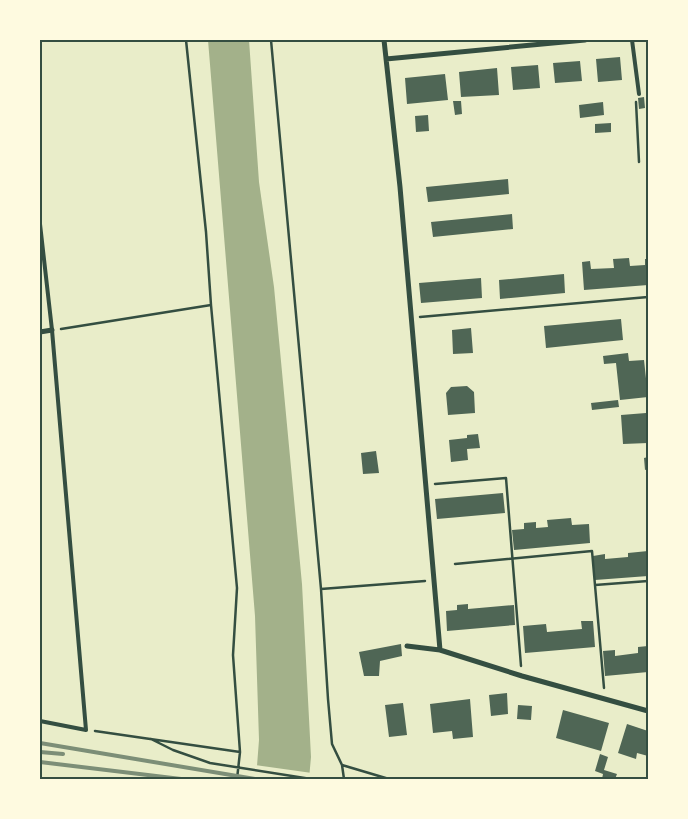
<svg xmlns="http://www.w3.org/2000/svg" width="688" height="819" font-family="'Open Sans',sans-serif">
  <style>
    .water { fill: #a3b18a }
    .pier { fill: #e9edc9 }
    .building { fill: #4f6655 }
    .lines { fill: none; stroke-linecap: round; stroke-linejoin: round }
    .path { stroke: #344e41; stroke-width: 2.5 }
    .service { stroke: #344e41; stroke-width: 4 }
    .minor { stroke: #344e41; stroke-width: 5 }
    .rail { stroke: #7c8e77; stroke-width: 4 }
    .neatline { fill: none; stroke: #344e41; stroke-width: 2 }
  </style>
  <rect width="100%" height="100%" fill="#e9edc9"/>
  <path class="water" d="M208 40H249L259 182 274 287 302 584 311 757 309 779H256L259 740 255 616Z"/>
  <path class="pier" d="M255 765 312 773 311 779H254Z"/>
  <path class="building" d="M620 57 622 80 598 82 596 59Z
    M580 61 582 81 555 83 553 63Z
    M538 65 540 88 513 90 511 67Z
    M497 68 499 95 461 97 459 72Z
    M445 74 448 100 407 104 405 78Z
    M644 97 645 108 639 109 638 98Z
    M453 101H461L462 114 455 115Z
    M603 102 604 115 580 118 579 105Z
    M428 115 429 131 416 132 415 116Z
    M611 123V132L595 133V124Z
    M508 179 509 194 428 202 426 187Z
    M512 214 513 229 433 237 431 222Z
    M629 258 630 266 645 265V259H648V285L584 290 582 262 590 261 591 269 614 268 613 259Z
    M564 274 565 293 500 299 499 280Z
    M481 278 482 298 421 303 419 283Z
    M621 319 623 340 546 348 544 326Z
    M471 328 473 353 453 354 452 330Z
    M628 353 629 361 644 360 648 397 620 400 616 363 604 364 603 356Z
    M467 386 474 392 475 413 448 415 446 393 451 387Z
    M618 400 619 407 592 410 591 403Z
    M646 413 648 443 623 444 621 415Z
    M478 434 480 448 467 449 468 460 451 462 449 440 467 438V435Z
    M376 451 379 473 363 474 361 453Z
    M648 457V469L645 470 644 458Z
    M503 493 505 513 437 519 435 499Z
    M571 518 572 525 589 524 590 543 514 550 512 530 524 529V523L536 522V528L548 527 547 520Z
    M648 551V576L595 580 593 556 605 554V559L628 557V553Z
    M468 604V609L514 605 515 625 447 631 446 611 457 610V605Z
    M581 621H593L595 647 525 653 523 626 546 624 547 632 582 629Z
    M401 644 402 656 380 661 379 676H364L359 652Z
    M648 646V672L605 676 603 651 615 650V656L638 653V647Z
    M507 693 508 714 491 716 489 695Z
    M470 699 473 737 453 739 452 731 433 733 430 704Z
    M403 703 407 735 389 737 385 705Z
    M518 705 532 706 531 720 517 719Z
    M563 710 609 723 601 751 556 738Z
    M627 724 648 731V756L637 753 636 759 618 753Z
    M600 754 608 757 604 770 617 774 615 779H602L603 774 595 771Z"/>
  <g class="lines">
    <path class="path" d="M186 40 206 232 211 305 237 588 233 655 240 752 237 779
      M271 40 321 589 328 699 332 744 342 765 344 779
      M636 102 639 162
      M420 317 648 297
      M61 329 211 305
      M435 484 506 478 521 666
      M455 564 592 551 604 688
      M595 585 648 581
      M321 589 425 581
      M95 731 240 752
      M151 739 173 750 210 763 311 779
      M342 765 389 779"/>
    <path class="service" d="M632 40 639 94
      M40 224 52 330 86 730 40 721"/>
    <path class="minor" d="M384 40 400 187 440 650
      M386 59 585 40
      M40 332 52 330
      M407 646 440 650 522 676 648 711"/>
    <path class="rail" d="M40 743 255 779
      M40 752 63 754
      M40 762 181 779"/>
  </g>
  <rect width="688" height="819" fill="none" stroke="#fefae0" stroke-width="82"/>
  <rect x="41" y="41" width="606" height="737" class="neatline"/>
</svg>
